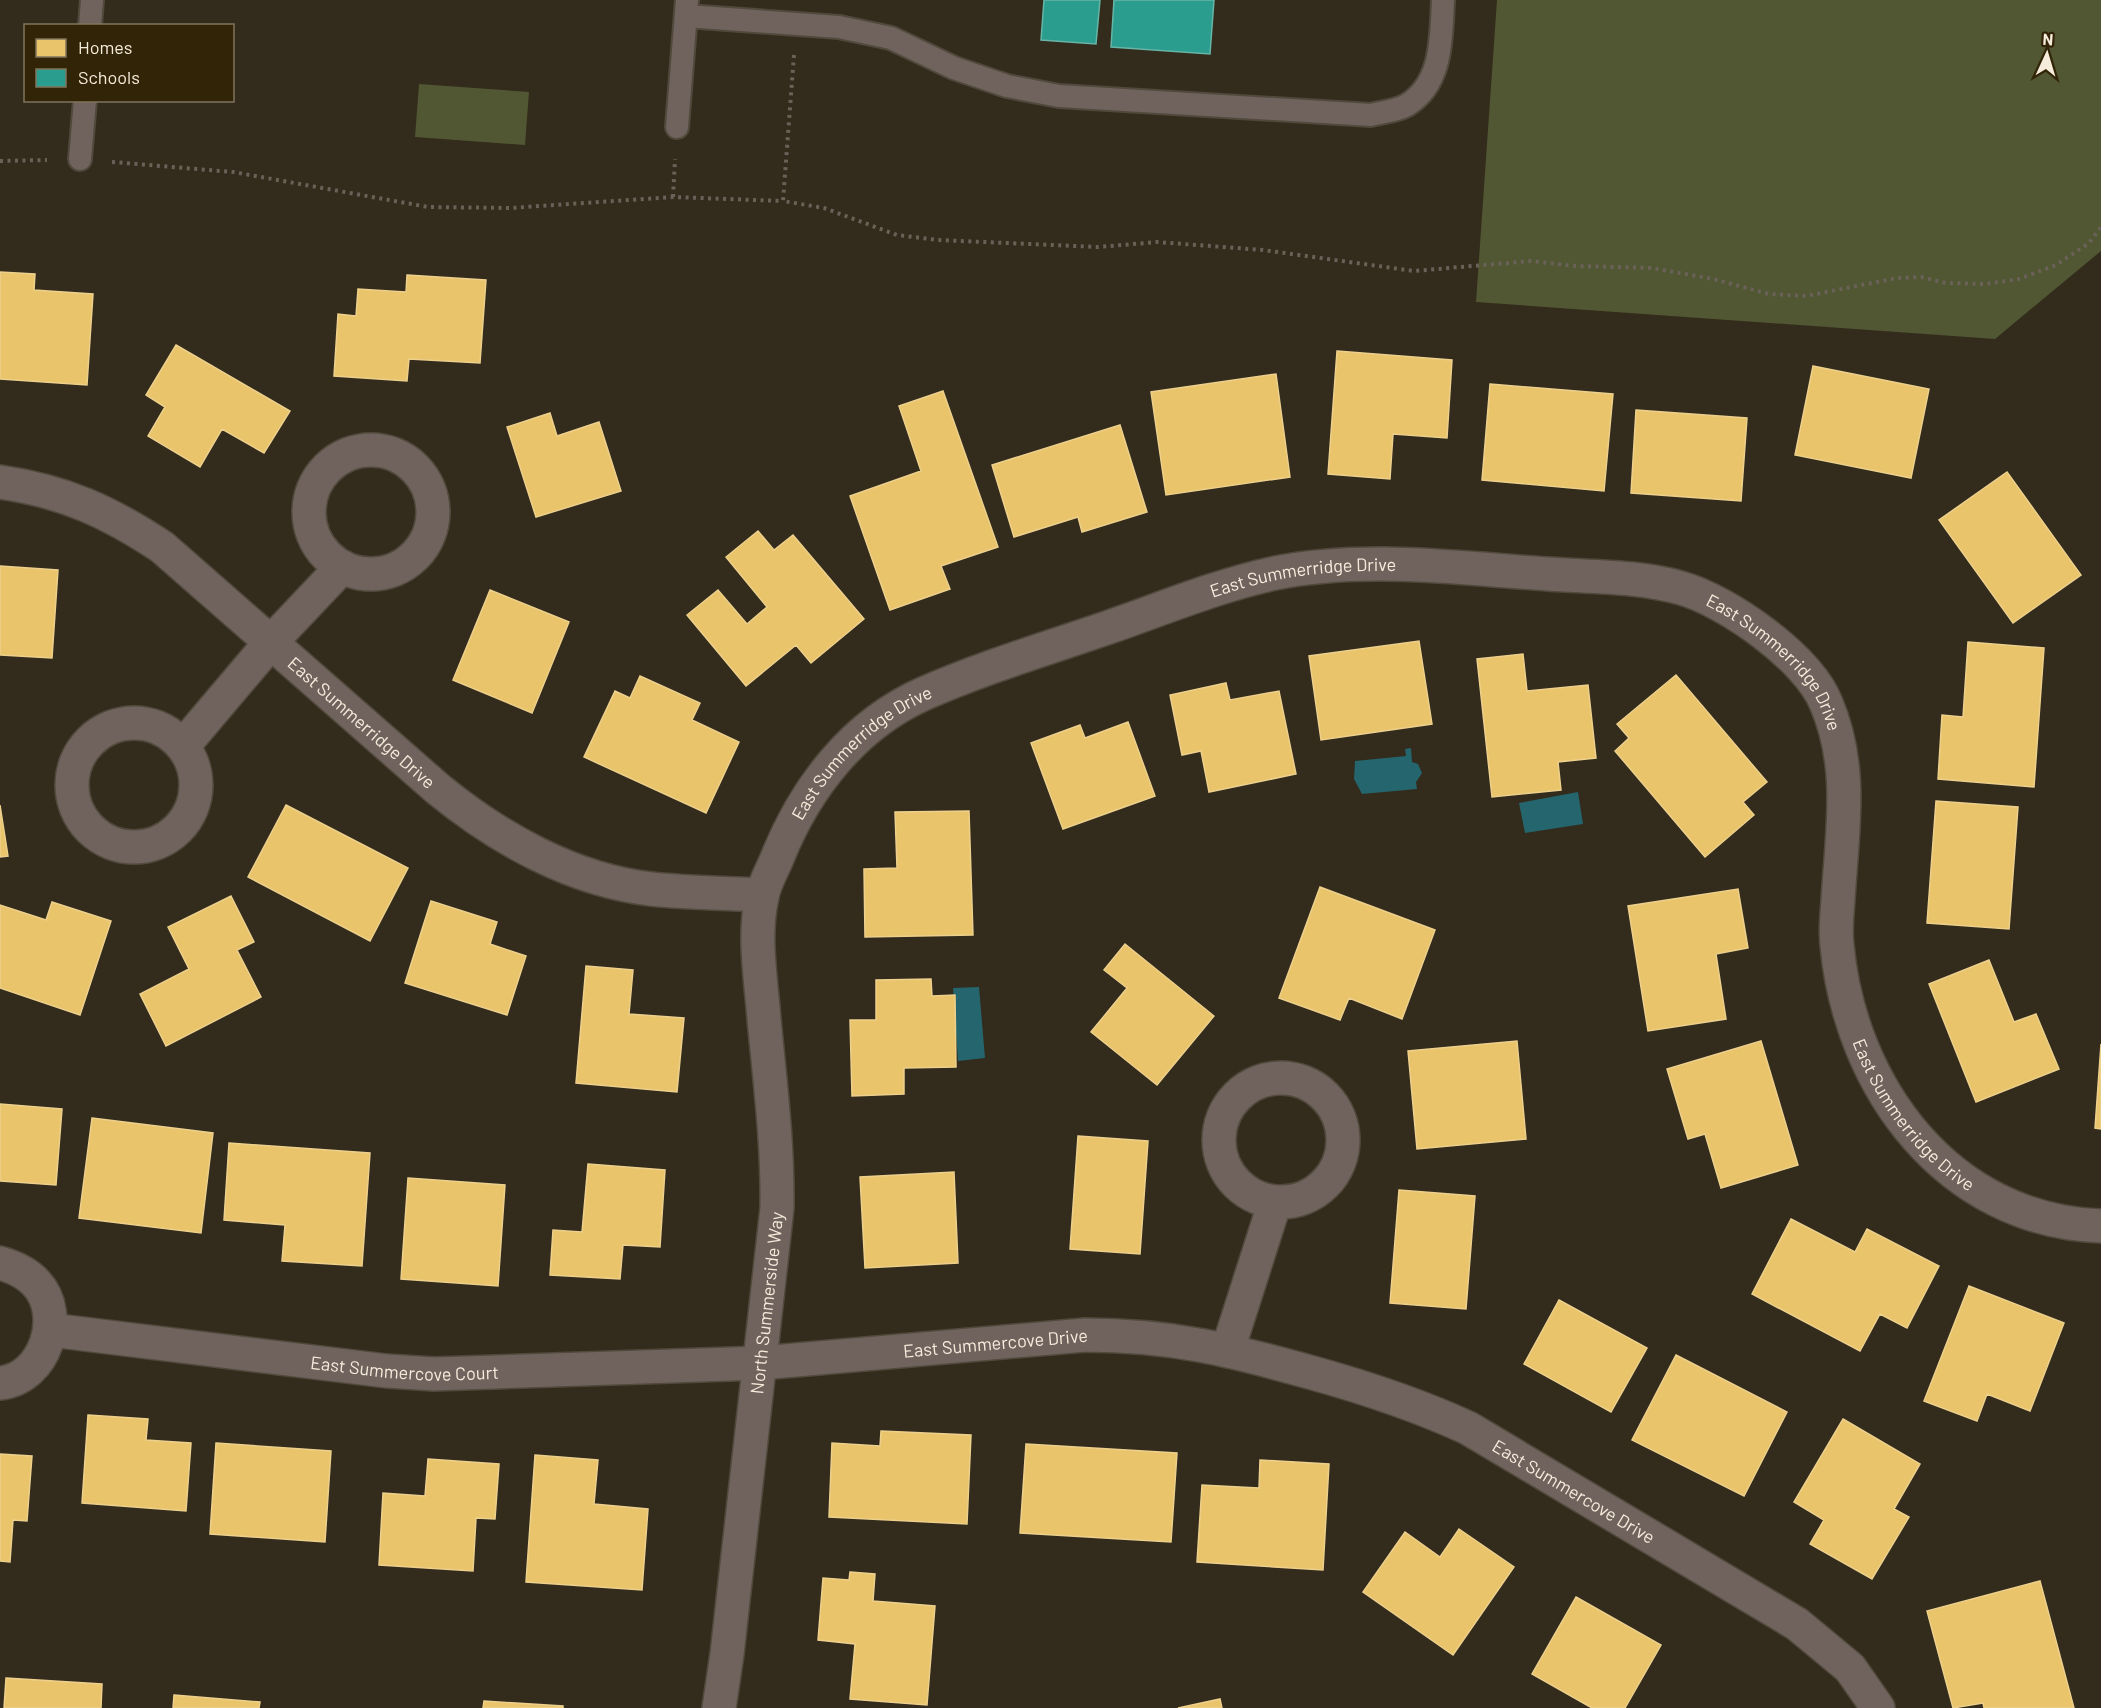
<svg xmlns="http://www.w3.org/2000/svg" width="2101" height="1708" font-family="Barlow,sans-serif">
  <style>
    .green { fill: #505732 }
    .water { fill: #25656e }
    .homes { fill: #e9c46a; stroke: #edd08c; stroke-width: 1.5 }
    .schools { fill: #2a9d8f; stroke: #67b5a6; stroke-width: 1.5 }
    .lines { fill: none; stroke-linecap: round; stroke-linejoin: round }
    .service-casing { stroke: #50493c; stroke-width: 26 }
    .minor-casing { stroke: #50493c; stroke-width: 36 }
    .path { stroke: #6a6159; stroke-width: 4; stroke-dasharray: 3 4.5; stroke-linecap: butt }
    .service { stroke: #70635d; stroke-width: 22 }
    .minor { stroke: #70635d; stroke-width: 33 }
    .labels { text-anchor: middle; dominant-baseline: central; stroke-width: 6; stroke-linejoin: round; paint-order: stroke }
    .street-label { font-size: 18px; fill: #f5ecdc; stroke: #322407 }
  </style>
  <rect width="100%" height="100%" fill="#332b1c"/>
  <path class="green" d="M1497 0H2101V251L1995 339 1476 302Z
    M419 84 529 92 525 145 415 137Z"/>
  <path class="water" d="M1411 748 1412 762 1418 764 1422 773 1416 782 1417 789 1362 794 1354 779 1355 761 1406 756 1405 749Z
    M1578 792 1583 824 1525 833 1519 803Z
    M979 987 985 1058 958 1061 953 988Z"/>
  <path class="homes" d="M0 272 35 274 34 290 93 294 87 385 0 379Z
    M407 275 486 280 480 363 409 359 407 381 334 376 338 314 356 316 358 289 406 292Z
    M176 345 290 411 264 453 222 429 200 467 148 436 165 407 146 395Z
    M1337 351 1452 360 1447 438 1393 434 1390 479 1328 474Z
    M1813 366 1929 389 1911 478 1795 455Z
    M1276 374 1290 477 1166 495 1151 392Z
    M1490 384 1613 394 1604 491 1482 480Z
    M943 391 998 547 941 566 950 589 890 610 850 496 921 471 899 406Z
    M1636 410 1747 418 1741 501 1631 493Z
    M550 413 557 436 599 422 621 491 536 517 507 427Z
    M1120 425 1147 512 1082 532 1078 517 1014 537 992 465Z
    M2007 472 2081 575 2013 623 1939 520Z
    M758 531 774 550 793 535 864 619 811 663 796 645 746 686 687 615 718 590 747 624 767 607 726 557Z
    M0 566 58 570 52 658 0 655Z
    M490 590 569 622 532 713 453 680Z
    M1419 641 1432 724 1321 740 1309 656Z
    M1968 642 2044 648 2034 787 1938 779 1942 715 1963 717Z
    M1523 654 1527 691 1588 685 1596 758 1558 762 1561 790 1492 797 1477 659Z
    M1676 675 1767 782 1743 802 1754 815 1705 857 1615 751 1629 738 1617 724Z
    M640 676 700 703 692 720 739 742 706 813 584 757 615 691 630 698Z
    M1226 683 1230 700 1279 691 1296 774 1209 792 1201 751 1182 755 1170 695Z
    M1128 722 1155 796 1063 829 1031 743 1080 725 1085 738Z
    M1936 801 2018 807 2009 929 1927 923Z
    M0 805 8 856 0 857Z
    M286 805 408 868 370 941 248 877Z
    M969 811 973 935 865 937 864 869 897 868 895 812Z
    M1320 887 1435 930 1402 1019 1349 998 1340 1020 1279 998Z
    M1738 889 1748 948 1716 954 1726 1019 1648 1031 1628 906Z
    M231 896 254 942 237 950 261 997 166 1046 140 994 189 969 168 927Z
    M431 901 497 922 490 944 526 956 507 1015 405 983Z
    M52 902 111 921 80 1015 0 988V905L46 920Z
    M1125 944 1214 1016 1157 1085 1091 1032 1127 988 1104 970Z
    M1989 960 2014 1022 2036 1014 2059 1069 1976 1102 1929 984Z
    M586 966 633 970 629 1014 684 1018 677 1092 576 1083Z
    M931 979 932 996 955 995 956 1067 904 1068V1094L852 1096 850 1020H876V980Z
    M1517 1041 1526 1139 1417 1149 1408 1051Z
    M1761 1041 1798 1165 1721 1188 1705 1134 1688 1139 1667 1069Z
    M2101 1044V1129L2095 1128Z
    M0 1104 62 1109 56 1185 0 1181Z
    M92 1118 213 1133 201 1233 79 1218Z
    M1078 1136 1148 1141 1140 1254 1070 1249Z
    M229 1143 370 1153 362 1266 282 1261 285 1225 224 1220Z
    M588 1164 665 1170 660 1247 623 1245 620 1279 550 1275 553 1230 582 1232Z
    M954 1172 958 1263 865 1268 860 1177Z
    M408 1178 505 1185 498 1286 401 1279Z
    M1399 1190 1475 1196 1466 1309 1390 1303Z
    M1791 1219 1855 1252 1867 1229 1939 1266 1907 1328 1880 1314 1860 1351 1752 1294Z
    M1969 1286 2064 1323 2030 1411 1987 1394 1977 1421 1924 1401Z
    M1559 1300 1647 1348 1611 1412 1524 1364Z
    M1676 1355 1787 1412 1744 1496 1632 1440Z
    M88 1415 148 1419 146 1440 191 1443 186 1511 82 1503Z
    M1843 1419 1920 1464 1894 1509 1909 1517 1872 1579 1810 1544 1824 1520 1794 1502Z
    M881 1431 971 1435 967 1524 829 1517 832 1443 880 1446Z
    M216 1443 331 1451 325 1542 210 1534Z
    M1026 1444 1177 1453 1171 1542 1020 1533Z
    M0 1454 32 1456 27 1521 13 1520 10 1562 0 1561Z
    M535 1455 598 1460 594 1504 648 1509 642 1590 526 1582Z
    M428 1459 499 1464 495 1519 476 1518 473 1571 379 1565 383 1493 425 1496Z
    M1260 1460 1329 1464 1323 1570 1197 1562 1202 1485 1259 1488Z
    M1459 1529 1514 1567 1453 1655 1363 1592 1405 1532 1440 1557Z
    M850 1572 875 1574 873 1601 935 1606 927 1705 850 1699 855 1644 818 1640 823 1578 849 1580Z
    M2040 1581 2074 1708H1984L1983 1703 1953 1708 1927 1611Z
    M1576 1597 1661 1645 1625 1708H1592L1532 1674Z
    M6 1678 102 1684 101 1708H4Z
    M174 1695 260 1702 259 1708H173Z
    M1220 1699 1222 1708H1178Z
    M484 1701 563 1706V1708H483Z"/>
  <path class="schools" d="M1044 0H1100L1096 44 1041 40Z
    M1114 0H1214L1210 54 1111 47Z"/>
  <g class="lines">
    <g class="service-casing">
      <path id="service" d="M686 16 839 27 891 38 954 68 1007 86 1059 96 1371 115C1382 112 1397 111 1407 105 1443 83 1441 37 1443 0
        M90 26 92 0
        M677 127 687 0
        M80 159 85 100"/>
    </g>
    <g class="minor-casing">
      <g id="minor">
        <circle cx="371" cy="512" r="62"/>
        <path id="s1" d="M0 482C64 491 109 512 162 547L438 789C498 838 572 880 651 889 688 893 725 893 762 895"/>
        <circle cx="134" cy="785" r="62"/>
        <path d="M183 746 271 642 342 567"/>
        <circle cx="1281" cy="1140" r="62"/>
        <path d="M0 1263C14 1267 26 1272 36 1283 66 1315 45 1379 0 1383"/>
        <path id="s2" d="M51 1330 387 1371 434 1374 761 1363 1085 1335C1172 1335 1231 1350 1313 1373 1367 1388 1418 1405 1468 1428L1797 1624 1850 1668 1878 1708"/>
        <path d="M1228 1349 1275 1202"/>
        <path id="s3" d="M719 1708 727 1654 777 1208C778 1144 770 1082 764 1019 761 979 753 936 762 897 764 883 773 869 778 856 806 787 854 725 923 694 984 667 1049 648 1112 626 1164 608 1217 586 1271 574 1361 555 1457 568 1548 574 1592 577 1639 576 1681 588 1727 601 1807 657 1826 703 1854 768 1842 832 1838 900 1837 915 1835 930 1837 945 1850 1087 1948 1221 2101 1226"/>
      </g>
    </g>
    <path class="path" d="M794 55 783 201 824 208 897 235 938 240 1098 247 1157 242 1263 250 1414 271 1531 261 1575 266 1652 268 1713 279 1769 294 1806 296 1897 278 1921 277 1946 283 1985 284 2019 279 2056 265 2089 243 2101 227
      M0 161 47 160
      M112 162 233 172 428 207 511 208 673 197 783 201
      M673 197 675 159"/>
    <use href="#service" class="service"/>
    <use href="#minor" class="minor"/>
  </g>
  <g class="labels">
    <g class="street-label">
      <text stroke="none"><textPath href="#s3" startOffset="1482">East Summerridge Drive</textPath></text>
      <text stroke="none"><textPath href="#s3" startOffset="1986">East Summerridge Drive</textPath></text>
      <text stroke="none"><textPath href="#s1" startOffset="442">East Summerridge Drive</textPath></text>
      <text stroke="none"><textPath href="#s3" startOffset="996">East Summerridge Drive</textPath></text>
      <text stroke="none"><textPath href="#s3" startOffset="2488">East Summerridge Drive</textPath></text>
      <text stroke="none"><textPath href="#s3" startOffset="408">North Summerside Way</textPath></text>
      <text stroke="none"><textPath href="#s2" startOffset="948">East Summercove Drive</textPath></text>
      <text stroke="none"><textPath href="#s2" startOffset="356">East Summercove Court</textPath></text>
      <text stroke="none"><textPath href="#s2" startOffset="1558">East Summercove Drive</textPath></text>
    </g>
  </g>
  <rect x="24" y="24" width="210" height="78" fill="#322407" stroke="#80745c" stroke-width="1.5"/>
  <rect x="36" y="39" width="30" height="18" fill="#e9c46a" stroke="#80745c" stroke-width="1.5"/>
  <text x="78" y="54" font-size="18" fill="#f5ecdc">Homes</text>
  <rect x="36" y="69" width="30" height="18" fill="#2a9d8f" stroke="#80745c" stroke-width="1.5"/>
  <text x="78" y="84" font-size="18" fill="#f5ecdc">Schools</text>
  <g transform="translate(2047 54) rotate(4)" stroke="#322407" stroke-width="4.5" paint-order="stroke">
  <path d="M0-4.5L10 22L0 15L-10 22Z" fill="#f5ecdc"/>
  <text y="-9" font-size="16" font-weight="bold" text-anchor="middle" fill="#f5ecdc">N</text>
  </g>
</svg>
